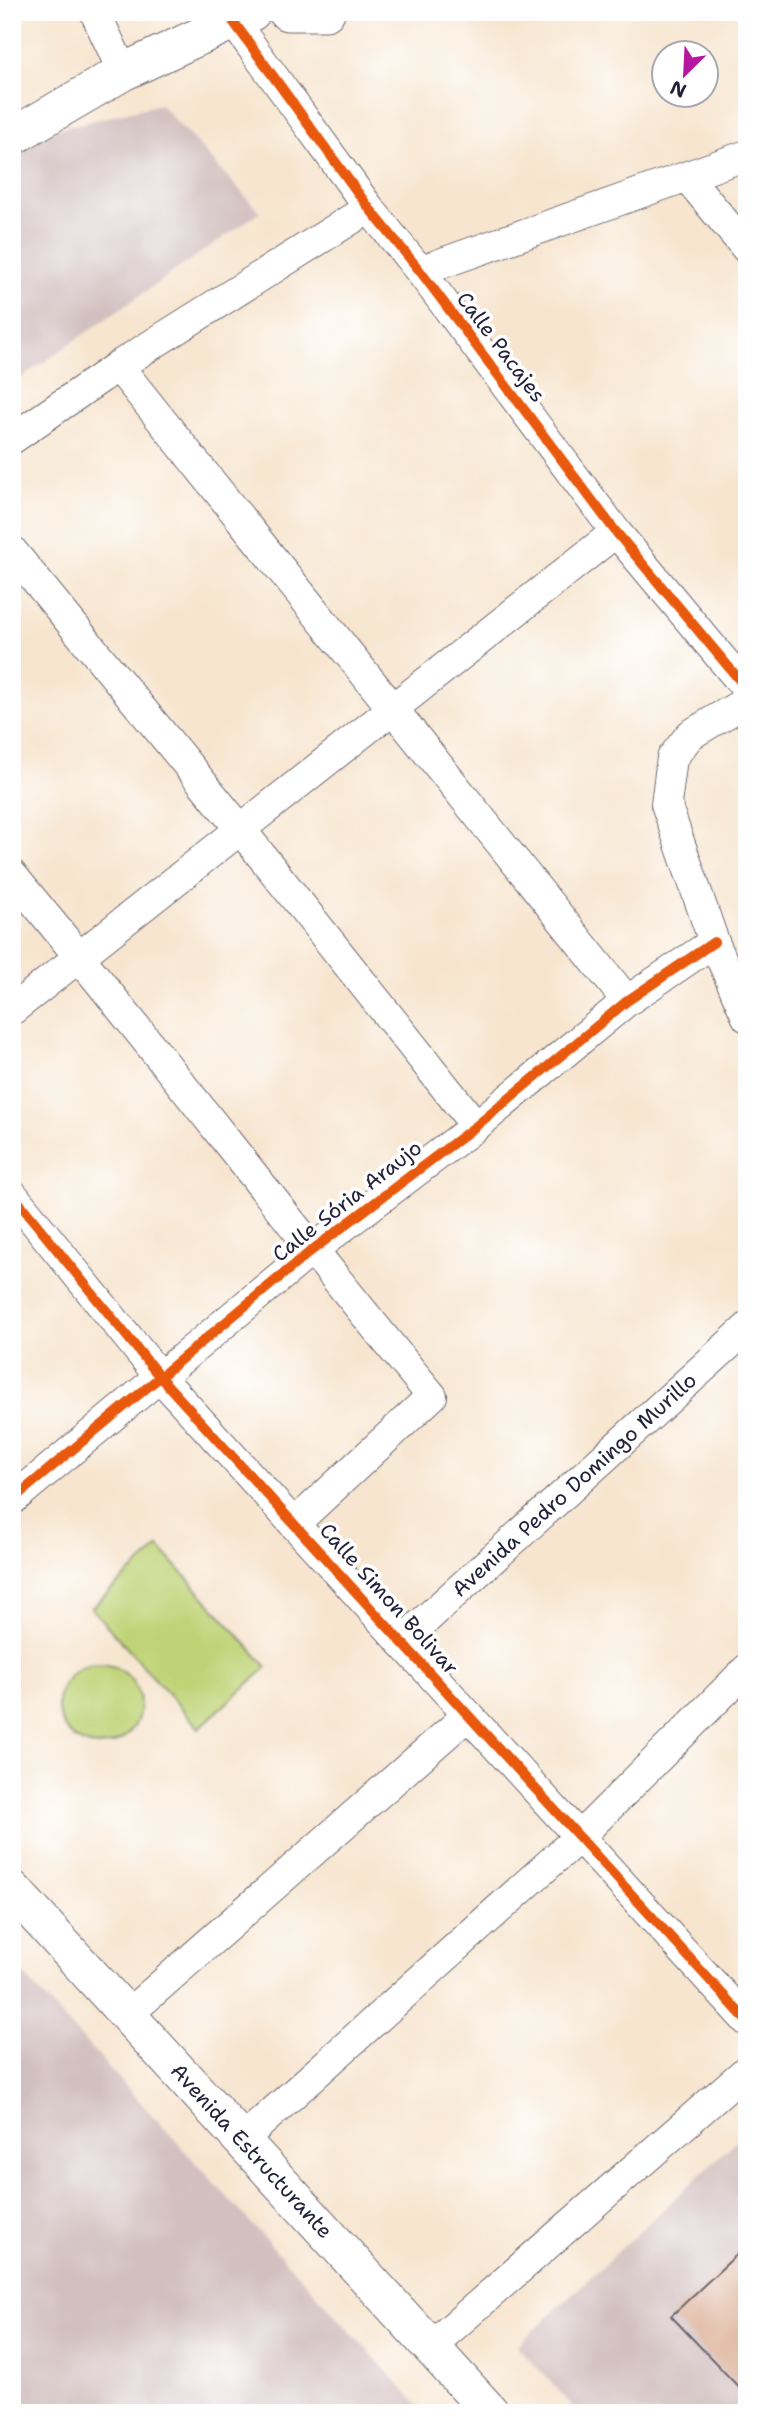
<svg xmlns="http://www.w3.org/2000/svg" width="759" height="2425" font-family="'Shantell Sans',sans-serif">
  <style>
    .industrial { fill: #d2bfbf }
    .green { fill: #bfd376; stroke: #707a58; stroke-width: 2 }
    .building { fill: #dbae94 }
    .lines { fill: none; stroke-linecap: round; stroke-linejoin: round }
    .minor-casing { stroke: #6d666f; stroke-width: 32 }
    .tertiary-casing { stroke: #6d666f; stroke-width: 39 }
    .minor { stroke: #fff; stroke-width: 30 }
    .tertiary { stroke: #fff; stroke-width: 37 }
    .cycleway-casing { stroke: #fff; stroke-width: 15 }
    .cycleway { stroke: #e8590c; stroke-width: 10 }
    .labels { text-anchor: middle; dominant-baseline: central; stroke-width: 7; stroke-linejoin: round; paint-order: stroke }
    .street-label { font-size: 21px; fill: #22223b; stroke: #fff }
  </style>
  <rect width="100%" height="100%" fill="#fff"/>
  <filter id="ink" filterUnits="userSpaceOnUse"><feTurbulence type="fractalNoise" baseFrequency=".0143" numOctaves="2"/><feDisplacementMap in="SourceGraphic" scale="14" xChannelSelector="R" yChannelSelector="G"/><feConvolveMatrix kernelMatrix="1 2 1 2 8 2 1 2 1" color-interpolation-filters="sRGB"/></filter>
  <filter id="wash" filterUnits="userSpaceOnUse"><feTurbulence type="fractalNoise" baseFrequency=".00686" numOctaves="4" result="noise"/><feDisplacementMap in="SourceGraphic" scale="28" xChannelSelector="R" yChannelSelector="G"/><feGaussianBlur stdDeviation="1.57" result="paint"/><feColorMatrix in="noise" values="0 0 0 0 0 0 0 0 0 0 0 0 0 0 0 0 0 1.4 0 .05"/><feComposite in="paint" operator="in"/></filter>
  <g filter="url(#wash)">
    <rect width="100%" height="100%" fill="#f7e5cf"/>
    <path class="industrial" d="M160 104 260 212 12 384V160L47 132Z
      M12 1962 425 2413H12Z
      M747 2131V2413H579L517 2346Z"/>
    <path class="green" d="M159 1547 267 1667 199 1728 91 1608Z
      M58 1705a41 41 0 1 1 82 0a41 41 0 1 1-82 0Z"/>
    <g id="blocks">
      <path class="building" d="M747 2245V2396L671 2316Z"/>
    </g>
  </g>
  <g filter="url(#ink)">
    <use href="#blocks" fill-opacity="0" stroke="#6d666f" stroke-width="2"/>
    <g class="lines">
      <g class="minor-casing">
        <g id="minor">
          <path d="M95 12 123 72"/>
          <path d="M233 21 369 208 420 271 616 532 747 689"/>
          <path d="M687 177 747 249"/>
          <path d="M420 271 747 155"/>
          <path d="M118 366 627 1001"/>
          <path d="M12 439 118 366 369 208"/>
          <path d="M12 551 241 830 476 1126"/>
          <path d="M747 701 690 735 672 758 666 804 714 942 747 1017"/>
          <path d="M12 875C155 1046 289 1225 432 1396L294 1524"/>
          <path d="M12 1010 616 532"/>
          <path d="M12 1194 160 1377 747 2021"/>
          <path d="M12 1500 311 1251 476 1126 627 1001 714 942"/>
          <path id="s1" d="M401 1642 747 1328"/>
          <path d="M128 2014 468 1715"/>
          <path d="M243 2139 579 1837 747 1669"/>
          <path d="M430 2347 747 2070"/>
        </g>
      </g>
      <g class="tertiary-casing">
        <g id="tertiary">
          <path d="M287 12H326"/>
          <path d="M12 137 123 72 252 12"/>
          <path id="s2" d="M12 1889 491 2413"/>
        </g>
      </g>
      <use href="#minor" class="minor"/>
      <use href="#tertiary" class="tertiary"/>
      <g class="cycleway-casing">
        <path id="cycleway" d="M233 21 369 208 420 271 616 532 747 689
          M12 1194 160 1377 747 2021
          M12 1500 311 1251 476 1126 627 1001 714 942"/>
      </g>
      <use href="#cycleway" class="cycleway"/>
    </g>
  </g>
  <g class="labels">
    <g class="street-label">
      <text transform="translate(501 347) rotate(53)">Calle Pacajes</text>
      <text transform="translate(347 1201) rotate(-38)">Calle Sória Araujo</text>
      <text stroke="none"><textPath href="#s1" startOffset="234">Avenida Pedro Domingo Murillo</textPath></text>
      <text transform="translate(389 1599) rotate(48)">Calle Simon Bolivar</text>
      <text stroke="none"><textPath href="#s2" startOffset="355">Avenida Estructurante</textPath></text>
    </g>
  </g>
  <rect width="759" height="2425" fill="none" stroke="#fff" stroke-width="42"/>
  <g transform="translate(685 74) rotate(204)"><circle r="33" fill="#ffffff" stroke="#a7a7b1" stroke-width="2"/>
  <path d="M0-5L12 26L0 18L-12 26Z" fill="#b5179e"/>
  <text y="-10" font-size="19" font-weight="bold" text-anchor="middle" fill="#22223b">N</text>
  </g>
</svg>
